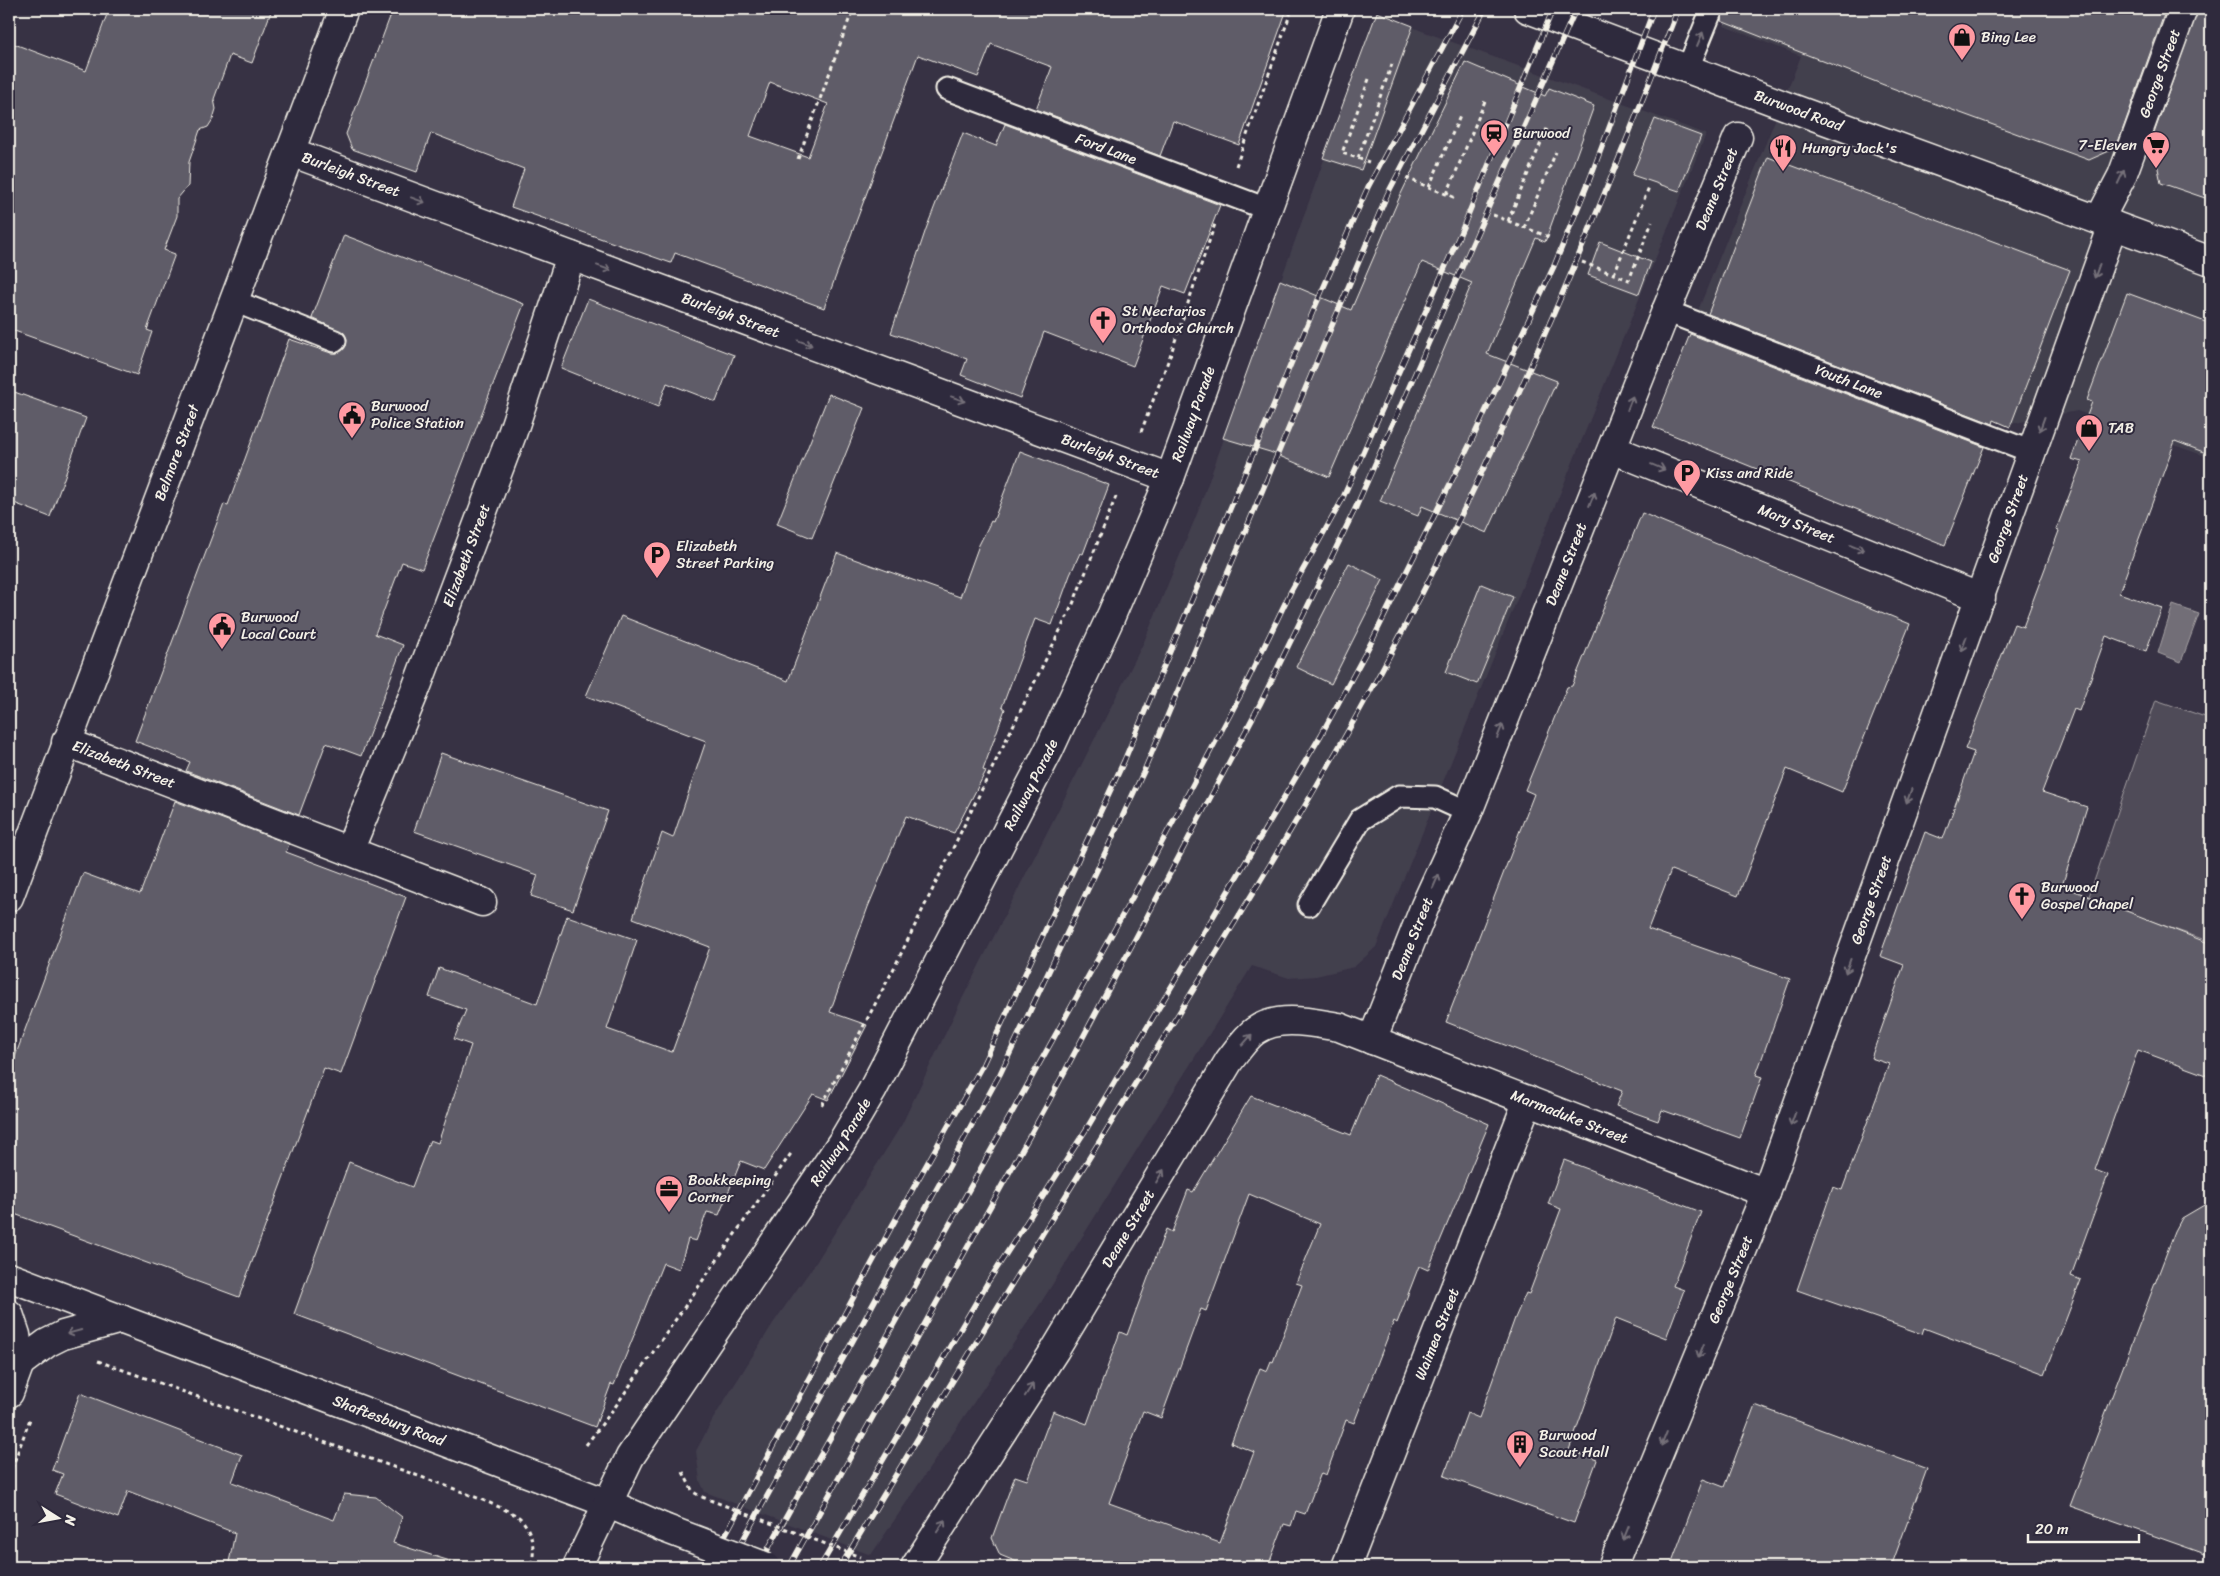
<svg xmlns="http://www.w3.org/2000/svg" width="2220" height="1576" font-family="Sriracha,sans-serif">
  <style>
    .built { fill: #433f4e }
    .green { fill: #504b59; stroke: #a29ea0 }
    .water { fill: #726e77; stroke: #a6a2a4 }
    .building { fill: #5f5c67; stroke: #f4f1e8; fill-rule: evenodd }
    .lines { fill: none; stroke-linecap: round; stroke-linejoin: round }
    .service-casing { stroke: #f4f1e8; stroke-width: 25 }
    .pedestrian-casing { stroke: #f4f1e8; stroke-width: 31 }
    .minor-casing { stroke: #f4f1e8; stroke-width: 31 }
    .tertiary-casing { stroke: #f4f1e8; stroke-width: 31 }
    .secondary-casing { stroke: #f4f1e8; stroke-width: 31 }
    .path { stroke: #f4f1e8; stroke-width: 3; stroke-dasharray: 4 4; stroke-linecap: butt }
    .service { stroke: #2f2a3d; stroke-width: 21 }
    .pedestrian { stroke: #2f2a3d; stroke-width: 28 }
    .minor { stroke: #2f2a3d; stroke-width: 28 }
    .tertiary { stroke: #2f2a3d; stroke-width: 28 }
    .secondary { stroke: #2f2a3d; stroke-width: 28 }
    .rail-casing { stroke: #f4f1e8; stroke-width: 5.5 }
    .rail { stroke: #2f2a3d; stroke-width: 4; stroke-dasharray: 11; stroke-linecap: butt }
    .secondary-bridge-casing { stroke: #f4f1e8; stroke-width: 31; stroke-linecap: butt }
    .path-bridge { stroke: #f4f1e8; stroke-width: 3; stroke-dasharray: 4 4; stroke-linecap: butt }
    .secondary-bridge { stroke: #2f2a3d; stroke-width: 28 }
    .oneway { stroke: #747079 }
    .labels { text-anchor: middle; dominant-baseline: central; stroke-width: 4; stroke-linejoin: round; paint-order: stroke }
    .poi-label { font-size: 15px; fill: #f4f1e8; stroke: #2f2a3d; text-anchor: start }
    .street-label { font-size: 15px; fill: #f4f1e8; stroke: #2f2a3d }
  </style>
  <rect width="100%" height="100%" fill="#373244"/>
  <filter id="ink" filterUnits="userSpaceOnUse"><feTurbulence type="fractalNoise" baseFrequency=".02" numOctaves="2"/><feDisplacementMap in="SourceGraphic" scale="10" xChannelSelector="R" yChannelSelector="G"/><feConvolveMatrix kernelMatrix="1 2 1 2 8 2 1 2 1" color-interpolation-filters="sRGB"/></filter>
  <g filter="url(#ink)">
    <path class="built" d="M1729 9H2211V458L2077 411 2005 425 1697 313 1801 56 1724 26Z
      M1377 12 1422 31 1706 134 1376 947 1354 967 1316 976 1289 978 1252 966 1042 1301 871 1555 705 1492 700 1481 696 1451 713 1419 774 1322 817 1261 902 1124 959 1005 1143 644 1197 514Z"/>
    <path class="green" d="M2156 700 2211 719V942L2088 899Z"/>
    <path class="water" d="M2173 605 2199 614 2181 662 2158 653Z"/>
    <path class="building" d="M109 9H272L252 63 230 55 214 99 216 109 213 119 208 127 200 130 189 162 188 186 177 199V216L164 250 175 254 147 330 152 332 137 375 9 329V42L86 71Z
      M393 9H1287L1239 145 1173 121 1160 156 1036 109 1052 67 991 44 978 77 918 55 824 308 675 253 671 263 511 207 524 169 431 133 417 172 352 149 346 134ZM770 82 828 104 808 157 750 136Z
      M1724 9H2166L2116 148 2089 160 1884 85 1721 21Z
      M2198 9H2211V200L2161 183 2152 139Z
      M1377 12 1413 26 1361 170 1323 158Z
      M1465 62 1545 96 1549 88 1594 106 1545 242 1536 238 1487 354 1557 381 1487 533 1422 506 1418 516 1380 501 1472 283 1422 262 1329 477 1270 452 1223 438 1280 280 1351 310 1400 196Z
      M1655 119 1701 136 1679 191 1632 175Z
      M1005 124 1220 205 1185 294 1163 286 1133 366 1044 332 1020 398 961 375 967 359 891 333 926 229 963 133 996 146Z
      M1768 157 2070 270 2010 427 1994 420 1993 424 1708 314Z
      M344 235 524 304 422 569 402 562 375 634 403 645 361 756 326 743 299 815 186 771 190 762 135 741 224 504 228 505 289 339 331 353H337L346 346 347 339 344 333 312 318Z
      M1600 242 1651 262 1639 294 1588 275Z
      M2127 293 2211 324V455L2175 441 2119 593 2162 608 2146 651 2106 636 2079 711 2074 709 2042 792 2087 807 2062 886 2211 944V1077L2138 1050 2095 1170 2108 1175 2071 1276 2081 1280 2045 1374 1924 1328 1922 1334 1797 1290 1833 1187 1842 1190 1889 1064 1871 1058 1904 965 1880 956 1925 832 1943 839 1974 752 1965 749 2014 624 2023 627 2059 531 2056 530 2082 462 2071 459 2092 402 2087 400Z
      M588 299 734 355 716 402 667 383 658 407 561 368Z
      M1690 334 1984 447 1945 545 1653 427Z
      M9 390 86 418 50 517 9 501Z
      M829 394 864 408 812 538 777 524Z
      M1020 451 1109 485 1083 554 1080 553 1070 575 1052 625 1035 619 1002 707 1005 709 983 770 986 771 954 833 906 816 868 907 830 1012 867 1025 828 1100 813 1094 764 1170 741 1161 719 1215 707 1212 696 1241 688 1239 679 1269 663 1263 614 1385 611 1384 595 1427 294 1314 349 1162 412 1187 430 1140 438 1143 471 1045 454 1039 466 1010 429 997 439 968 537 1004 567 916 637 940 607 1029 672 1052 710 947 633 918 662 833 673 838 706 741 586 696 621 616 788 681 837 553 960 597 979 545 991 521 993 522Z
      M1642 513 1910 624 1842 792 1787 769 1738 896 1671 870 1648 929 1790 979 1756 1075 1762 1077 1740 1138 1662 1110 1658 1121 1616 1106 1622 1091 1446 1022 1534 794 1525 790 1567 687 1572 686Z
      M1349 563 1383 580 1331 684 1296 667Z
      M1481 584 1513 597 1477 684 1446 672Z
      M441 753 608 811 573 910 531 896 538 875 414 831Z
      M175 801 289 844 286 852 406 897 341 1074 324 1068 239 1297 9 1212V1073L83 873 140 894Z
      M1376 1075 1489 1124 1428 1270 1419 1266 1397 1323 1394 1321 1354 1423 1346 1420 1326 1475 1321 1473 1305 1514 1296 1511 1291 1526 1284 1524 1270 1561 1277 1564 1276 1567H1029L1000 1555 992 1538 1015 1476 1027 1480 1053 1411 1087 1424 1120 1332 1127 1335 1166 1229 1172 1232 1188 1190 1193 1192 1251 1096 1351 1135ZM1249 1194 1320 1224 1296 1283 1302 1285 1273 1362 1271 1361 1267 1371 1260 1368 1231 1443 1254 1452 1220 1543 1109 1503 1143 1411 1161 1418 1201 1309 1206 1311Z
      M1564 1160 1701 1212 1673 1286 1684 1290 1666 1338 1616 1318 1569 1450 1597 1460 1574 1523 1444 1476 1467 1413 1479 1418 1515 1318 1526 1293 1529 1294 1561 1209 1548 1204Z
      M2211 1201V1556L2070 1506 2175 1231 2182 1218Z
      M80 1393 242 1455 232 1482 334 1520 344 1494 376 1497 402 1517 393 1543 450 1561 449 1567H228L235 1533 128 1491 118 1518 55 1494 63 1474 52 1470Z
      M1755 1405 1927 1469 1891 1567H1670L1703 1479 1724 1487Z"/>
    <g class="lines">
      <g class="service-casing">
        <g id="service">
          <path d="M1688 68 1712 9"/>
          <path id="s1" d="M947 89 1267 209"/>
          <path d="M234 301 335 341"/>
          <path id="s2" d="M1666 311 2032 452"/>
          <path d="M1309 905 1360 820 1399 796 1435 797 1468 812"/>
        </g>
      </g>
      <g class="pedestrian-casing">
        <g id="pedestrian">
          <path id="s3" d="M1666 311 1738 137"/>
        </g>
      </g>
      <g class="minor-casing">
        <g id="minor">
          <path id="s4" d="M291 152 1170 478"/>
          <path id="s5" d="M2099 220 2122 176 2183 9"/>
          <path id="s6" d="M1612 449 1981 598"/>
          <path id="s7" d="M66 742 482 902"/>
          <path id="s8" d="M349 851 417 686 512 434 571 256"/>
          <path id="s9" d="M9 897 344 9"/>
          <path id="s10" d="M1372 1040 1425 906 1468 812 1666 311"/>
          <path d="M9 1314 16 1335 20 1363 9 1393"/>
          <path d="M20 1363 47 1343 63 1335 121 1319"/>
          <path id="s11" d="M915 1567 1055 1350 1229 1061C1237 1051 1245 1038 1255 1031 1279 1014 1313 1023 1339 1027L1766 1193"/>
          <path id="s12" d="M1346 1567 1528 1100"/>
          <path id="s13" d="M1612 1567 1766 1193 2113 225"/>
        </g>
      </g>
      <g class="tertiary-casing">
        <g id="tertiary">
          <path id="s14" d="M1528 9 1786 106 2211 261"/>
          <path id="s15" d="M9 1277 607 1503"/>
        </g>
      </g>
      <g class="secondary-casing">
        <g id="secondary">
          <path d="M607 1503 664 1528"/>
          <path id="s16" d="M577 1567 630 1457 842 1142 872 1091 1049 750 1111 616 1170 478 1340 9"/>
        </g>
      </g>
      <path class="path" d="M1369 79 1342 153 1369 162
        M1358 158 1392 64
        M798 159 853 9
        M1236 166 1292 9
        M1406 178 1456 198
        M1429 187 1461 114
        M1447 194 1485 101
        M1493 215 1549 237
        M1508 221 1548 126
        M1524 228 1556 152
        M1582 262 1629 280 1652 222
        M1614 274 1649 187
        M1141 432 1170 356 1216 221
        M822 1105 893 970 1073 604 1117 494
        M98 1361 463 1492C474 1497 515 1512 521 1519 532 1531 537 1553 530 1567
        M586 1445 615 1407 792 1152
        M683 1472 693 1492 702 1497
        M9 1476 30 1419"/>
      <use href="#service" class="service"/>
      <use href="#pedestrian" class="pedestrian"/>
      <use href="#minor" class="minor"/>
      <use href="#tertiary" class="tertiary"/>
      <use href="#secondary" class="secondary"/>
      <g class="rail-casing">
        <path id="rail" d="M708 1567 892 1226 983 1064 1124 761 1314 309 1368 187 1463 9
          M728 1567 1000 1074 1144 771 1387 195 1485 9
          M758 1567 1137 889 1241 694 1291 591 1341 502 1463 227 1553 9
          M789 1567 1048 1103 1260 704 1356 507 1576 9
          M820 1567 988 1282 1087 1128 1207 927 1321 735 1373 639 1470 444 1554 266 1589 181 1654 9
          M840 1567C929 1420 1018 1272 1109 1126 1187 999 1267 874 1340 745 1474 511 1581 260 1678 9"/>
      </g>
      <use href="#rail" class="rail"/>
      <g class="secondary-bridge-casing">
        <path id="secondary-bridge" d="M664 1528 767 1567"/>
      </g>
      <path class="path-bridge" d="M702 1497 860 1557"/>
      <use href="#secondary-bridge" class="secondary-bridge"/>
    </g>
    <defs><path id="oneway-shaft" d="M-6 0H5M1.5-3L5.5 0L1.5 3" fill="none" stroke-width="1.6" stroke-linecap="round" stroke-linejoin="round" transform="scale(1.25)"/></defs>
    <g class="oneway">
      <use href="#oneway-shaft" transform="translate(1700 39) rotate(-67)"/>
      <use href="#oneway-shaft" transform="translate(2121 177) rotate(-65)"/>
      <use href="#oneway-shaft" transform="translate(418 200) rotate(20)"/>
      <use href="#oneway-shaft" transform="translate(604 268) rotate(20)"/>
      <use href="#oneway-shaft" transform="translate(2097 271) rotate(110)"/>
      <use href="#oneway-shaft" transform="translate(805 343) rotate(20)"/>
      <use href="#oneway-shaft" transform="translate(958 399) rotate(20)"/>
      <use href="#oneway-shaft" transform="translate(1630 403) rotate(-69)"/>
      <use href="#oneway-shaft" transform="translate(2042 424) rotate(110)"/>
      <use href="#oneway-shaft" transform="translate(1658 467) rotate(22)"/>
      <use href="#oneway-shaft" transform="translate(1592 499) rotate(-68)"/>
      <use href="#oneway-shaft" transform="translate(1857 548) rotate(22)"/>
      <use href="#oneway-shaft" transform="translate(1964 644) rotate(110)"/>
      <use href="#oneway-shaft" transform="translate(1500 731) rotate(-68)"/>
      <use href="#oneway-shaft" transform="translate(1909 796) rotate(110)"/>
      <use href="#oneway-shaft" transform="translate(1436 881) rotate(-66)"/>
      <use href="#oneway-shaft" transform="translate(1848 966) rotate(110)"/>
      <use href="#oneway-shaft" transform="translate(1247 1040) rotate(-49)"/>
      <use href="#oneway-shaft" transform="translate(1793 1119) rotate(110)"/>
      <use href="#oneway-shaft" transform="translate(1160 1176) rotate(-59)"/>
      <use href="#oneway-shaft" transform="translate(74 1332) rotate(165)"/>
      <use href="#oneway-shaft" transform="translate(1701 1351) rotate(112)"/>
      <use href="#oneway-shaft" transform="translate(1029 1390) rotate(-57)"/>
      <use href="#oneway-shaft" transform="translate(1664 1439) rotate(112)"/>
      <use href="#oneway-shaft" transform="translate(941 1526) rotate(-57)"/>
      <use href="#oneway-shaft" transform="translate(1626 1533) rotate(112)"/>
    </g>
  </g>
  <defs>
    <g id="shop-pin" transform="scale(1.4375)"><path d="M0 17L-7.5 6A9.5 9.5 0 1 1 7.5 6Z" fill="#ff9aa2" stroke="#2f2a3d"/><path d="M-5-2.5h2.3a2.7 3.5 0 0 1 5.4 0H5L5.5 6h-11ZM-1.5-2.5h3a1.5 2.3 0 0 0-3 0Z" fill="#111"/></g>
    <g id="station-pin" transform="scale(1.4375)"><path d="M0 17L-7.5 6A9.5 9.5 0 1 1 7.5 6Z" fill="#ff9aa2" stroke="#2f2a3d"/><path d="M-3-6H3Q5-6 5-4V2Q5 4 3 4L4.5 6H3L1.5 4h-3L-3 6H-4.5L-3 4Q-5 4-5 2V-4Q-5-6-3-6ZM-3.5-4v3h7v-3ZM-3.5 1v1.5H-2V1ZM2 1v1.5H3.5V1Z" fill="#111"/></g>
    <g id="supermarket-pin" transform="scale(1.4375)"><path d="M0 17L-7.5 6A9.5 9.5 0 1 1 7.5 6Z" fill="#ff9aa2" stroke="#2f2a3d"/><path d="M-6-5.5h2.5l.6 2H6L4.5 2H-2.5L-4.4-4H-6ZM-1.5 3.2a1.3 1.3 0 1 0 .1 0ZM3 3.2a1.3 1.3 0 1 0 .1 0Z" fill="#111"/></g>
    <g id="restaurant-pin" transform="scale(1.4375)"><path d="M0 17L-7.5 6A9.5 9.5 0 1 1 7.5 6Z" fill="#ff9aa2" stroke="#2f2a3d"/><path d="M-5-6h1v4h1v-4h1v4h1v-4h1v5L-1.5 .5V6h-2V.5L-5-1ZM5-6V6H3V1.5H1.5Q1.5-4 5-6Z" fill="#111"/></g>
    <g id="church-pin" transform="scale(1.4375)"><path d="M0 17L-7.5 6A9.5 9.5 0 1 1 7.5 6Z" fill="#ff9aa2" stroke="#2f2a3d"/><path d="M-1.2-6h2.4v3.5h3.3v2.4h-3.3V6h-2.4V-.1h-3.3v-2.4h3.3Z" fill="#111"/></g>
    <g id="civic-pin" transform="scale(1.4375)"><path d="M0 17L-7.5 6A9.5 9.5 0 1 1 7.5 6Z" fill="#ff9aa2" stroke="#2f2a3d"/><path d="M-.6-6.5H3V-4.5H.6V-3L4-1V1h2V6H-6V1h2V-1L-.6-3ZM-1.2 2.5V6h2.4V2.5Z" fill="#111"/></g>
    <g id="parking-pin" transform="scale(1.4375)"><path d="M0 17L-7.5 6A9.5 9.5 0 1 1 7.5 6Z" fill="#ff9aa2" stroke="#2f2a3d"/><path d="M-3.5-5.5H1a3.5 3.5 0 0 1 0 7H-1V5.5H-3.5ZM-1-3.4V-.6H.8a1.4 1.4 0 0 0 0-2.8Z" fill="#111"/></g>
    <g id="office-pin" transform="scale(1.4375)"><path d="M0 17L-7.5 6A9.5 9.5 0 1 1 7.5 6Z" fill="#ff9aa2" stroke="#2f2a3d"/><path d="M-6-3h4V-5.5h4V-3h4V5H-6ZM-1-4.5V-3h2v-1.5ZM-6 0V1H6V0Z" fill="#111"/></g>
    <g id="building-pin" transform="scale(1.4375)"><path d="M0 17L-7.5 6A9.5 9.5 0 1 1 7.5 6Z" fill="#ff9aa2" stroke="#2f2a3d"/><path d="M-4-6H4V6H1V3H-1V6H-4ZM-2.5-4.3h1.7v1.8h-1.7ZM.8-4.3h1.7v1.8H.8ZM-2.5-1h1.7V.8h-1.7ZM.8-1h1.7V.8H.8Z" fill="#111"/></g>
  </defs>
  <g fill-rule="evenodd">
    <use href="#shop-pin" x="1962" y="37"/>
    <use href="#station-pin" x="1494" y="133"/>
    <use href="#supermarket-pin" x="2156" y="145"/>
    <use href="#restaurant-pin" x="1783" y="148"/>
    <use href="#church-pin" x="1103" y="320"/>
    <use href="#civic-pin" x="352" y="415"/>
    <use href="#shop-pin" x="2089" y="428"/>
    <use href="#parking-pin" x="1687" y="473"/>
    <use href="#parking-pin" x="657" y="555"/>
    <use href="#civic-pin" x="222" y="626"/>
    <use href="#church-pin" x="2022" y="896"/>
    <use href="#office-pin" x="669" y="1189"/>
    <use href="#building-pin" x="1520" y="1444"/>
  </g>
  <g class="labels">
    <g class="poi-label">
      <text x="1981" y="37">Bing Lee</text>
      <text x="1513" y="133">Burwood</text>
      <text x="2137" y="145" text-anchor="end">7-Eleven</text>
      <text x="1802" y="148">Hungry Jack's</text>
      <text x="1122" y="311">St Nectarios<tspan x="1122" dy="17">Orthodox Church</tspan></text>
      <text x="371" y="406">Burwood<tspan x="371" dy="17">Police Station</tspan></text>
      <text x="2108" y="428">TAB</text>
      <text x="1706" y="473">Kiss and Ride</text>
      <text x="676" y="546">Elizabeth<tspan x="676" dy="17">Street Parking</tspan></text>
      <text x="241" y="617">Burwood<tspan x="241" dy="17">Local Court</tspan></text>
      <text x="2041" y="887">Burwood<tspan x="2041" dy="17">Gospel Chapel</tspan></text>
      <text x="688" y="1180">Bookkeeping<tspan x="688" dy="17">Corner</tspan></text>
      <text x="1539" y="1435">Burwood<tspan x="1539" dy="17">Scout Hall</tspan></text>
    </g>
    <g class="street-label">
      <text stroke="none"><textPath href="#s5" startOffset="159">George Street</textPath></text>
      <text stroke="none"><textPath href="#s14" startOffset="289">Burwood Road</textPath></text>
      <text stroke="none"><textPath href="#s1" startOffset="170">Ford Lane</textPath></text>
      <text stroke="none"><textPath href="#s4" startOffset="64">Burleigh Street</textPath></text>
      <text stroke="none"><textPath href="#s3" startOffset="132">Deane Street</textPath></text>
      <text stroke="none"><textPath href="#s4" startOffset="469">Burleigh Street</textPath></text>
      <text stroke="none"><textPath href="#s2" startOffset="196">Youth Lane</textPath></text>
      <text stroke="none"><textPath href="#s16" startOffset="1311">Railway Parade</textPath></text>
      <text stroke="none"><textPath href="#s9" startOffset="475">Belmore Street</textPath></text>
      <text stroke="none"><textPath href="#s4" startOffset="874">Burleigh Street</textPath></text>
      <text stroke="none"><textPath href="#s13" startOffset="1121">George Street</textPath></text>
      <text stroke="none"><textPath href="#s6" startOffset="199">Mary Street</textPath></text>
      <text stroke="none"><textPath href="#s8" startOffset="318">Elizabeth Street</textPath></text>
      <text stroke="none"><textPath href="#s10" startOffset="514">Deane Street</textPath></text>
      <text stroke="none"><textPath href="#s7" startOffset="62">Elizabeth Street</textPath></text>
      <text stroke="none"><textPath href="#s16" startOffset="906">Railway Parade</textPath></text>
      <text stroke="none"><textPath href="#s13" startOffset="716">George Street</textPath></text>
      <text stroke="none"><textPath href="#s10" startOffset="109">Deane Street</textPath></text>
      <text stroke="none"><textPath href="#s11" startOffset="969">Marmaduke Street</textPath></text>
      <text stroke="none"><textPath href="#s16" startOffset="501">Railway Parade</textPath></text>
      <text stroke="none"><textPath href="#s11" startOffset="400">Deane Street</textPath></text>
      <text stroke="none"><textPath href="#s13" startOffset="311">George Street</textPath></text>
      <text stroke="none"><textPath href="#s12" startOffset="250">Waimea Street</textPath></text>
      <text stroke="none"><textPath href="#s15" startOffset="406">Shaftesbury Road</textPath></text>
    </g>
  </g>
  <rect width="2220" height="1576" fill="none" stroke="#2f2a3d" stroke-width="30"/>
  <rect x="15" y="15" width="2190" height="1546" fill="none" stroke="#f4f1e8" stroke-width="2" filter="url(#ink)"/>
  <g transform="translate(58 1518) rotate(101)" stroke="#2f2a3d" stroke-width="4" paint-order="stroke">
  <path d="M0-4L9 19L0 12L-9 19Z" fill="#f4f1e8"/>
  <text y="-8" font-size="14" font-weight="bold" text-anchor="middle" fill="#f4f1e8">N</text>
  </g>
  <path d="M2028 1534v8h111v-8" fill="none" stroke="#f4f1e8" stroke-width="2.5"/>
  <text x="2035" y="1534" font-size="15" fill="#f4f1e8" stroke="#2f2a3d" stroke-width="4" paint-order="stroke">20 m</text>
</svg>
